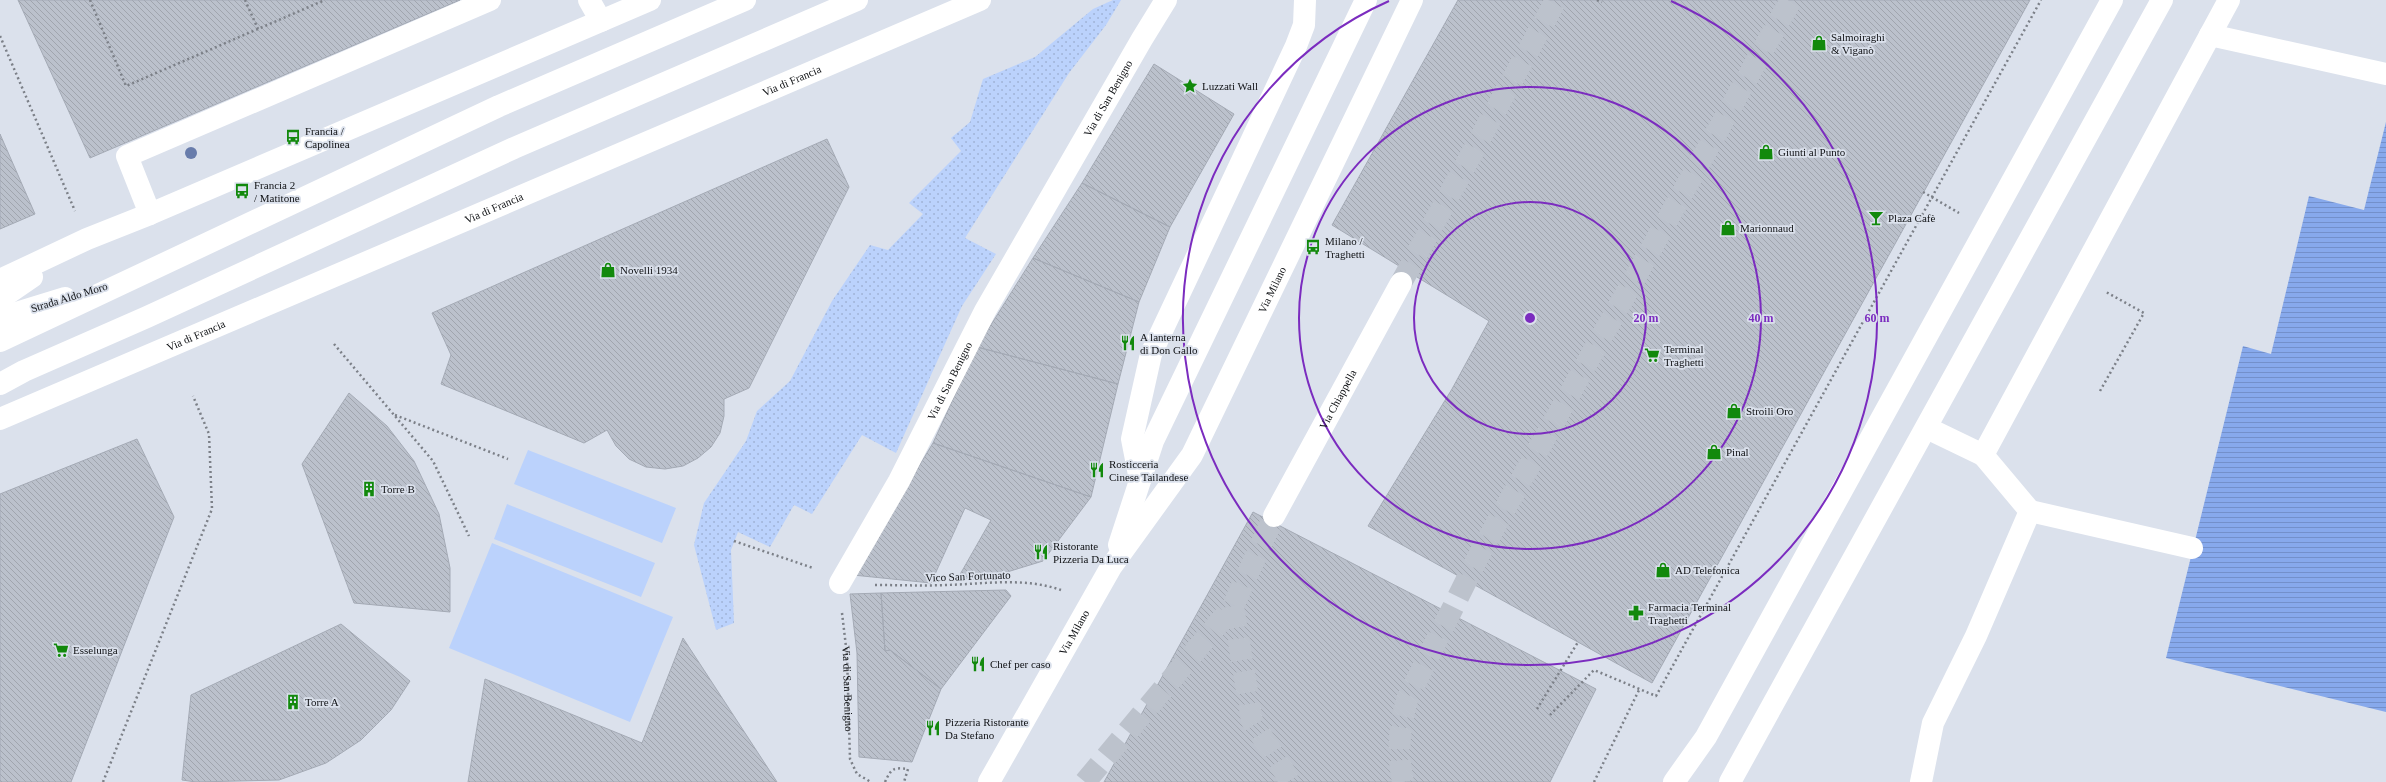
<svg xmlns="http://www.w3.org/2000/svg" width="2386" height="782" font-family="Georgia,serif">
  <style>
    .grass { fill: url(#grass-dots) }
    .pitch { fill: #bbd2fc }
    .water { fill: url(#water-rules) }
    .building { fill: url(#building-back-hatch); stroke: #a4aab5 }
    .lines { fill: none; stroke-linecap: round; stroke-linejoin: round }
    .minor-tunnel { stroke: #bcc2cc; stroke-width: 22; stroke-dasharray: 22 11; stroke-linecap: butt }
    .path { stroke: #7c8088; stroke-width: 2.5; stroke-dasharray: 2 3; stroke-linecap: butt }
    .minor { stroke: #fff; stroke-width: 22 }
    .major { stroke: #fff; stroke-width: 22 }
    .highway { stroke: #fff; stroke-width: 22 }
    .tree { fill: #687cab }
    .ring { fill: none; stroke: #7b2cbf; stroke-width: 2 }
    .labels { text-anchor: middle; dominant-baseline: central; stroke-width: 3.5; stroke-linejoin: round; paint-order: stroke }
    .poi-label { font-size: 11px; fill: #0f1114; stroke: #dbe1ec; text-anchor: start }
    .street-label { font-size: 11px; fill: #0f1114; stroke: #dbe1ec }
    .centre { fill: #7b2cbf; stroke: #dbe1ec; stroke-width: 2 }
    .ring-label { font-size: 12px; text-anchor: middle; font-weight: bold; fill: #7b2cbf; stroke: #dbe1ec; stroke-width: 3.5; stroke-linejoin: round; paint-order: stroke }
  </style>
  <defs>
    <pattern id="grass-dots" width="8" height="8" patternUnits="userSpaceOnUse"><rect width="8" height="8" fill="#bbd2fc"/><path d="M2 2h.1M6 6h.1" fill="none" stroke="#a0b3d7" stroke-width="1.8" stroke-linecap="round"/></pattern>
    <pattern id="water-rules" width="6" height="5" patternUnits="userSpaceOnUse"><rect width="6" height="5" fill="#87a9ec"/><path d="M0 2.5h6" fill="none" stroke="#7390ca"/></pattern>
    <pattern id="building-back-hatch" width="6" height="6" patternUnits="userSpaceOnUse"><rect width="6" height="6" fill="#bbc1cc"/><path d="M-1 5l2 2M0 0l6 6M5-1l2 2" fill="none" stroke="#a0a5ae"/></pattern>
  </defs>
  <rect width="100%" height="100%" fill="#dbe1ec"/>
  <path class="grass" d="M1113 0H1121L1106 25 1069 73 965 238 996 254 962 306 896 453 862 435 812 514 794 505 770 547 738 532 731 550 734 623 716 630 694 545 704 503 746 441 757 411 790 381 832 301 870 245 888 250 923 214 909 203 961 151 951 138 970 122 983 79 1035 57 1093 9Z"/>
  <path class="pitch" d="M528 450 676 508 662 543 514 484Z
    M507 504 655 563 641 597 494 539Z
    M492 543 673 617 630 722 449 648Z"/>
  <path class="water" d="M2386 122V712L2166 658 2243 346 2271 354 2309 196 2364 210Z"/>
  <path class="building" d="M18 0H460L90 158Z
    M1458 0H2030L1652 683 1368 526 1452 389 1489 321 1332 225Z
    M1154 64 1234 114 1170 227 1082 183Z
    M0 134 35 214 0 229Z
    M827 139 849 187 749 388 724 399V416L720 433 711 447 698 458 683 466 665 469 646 467 629 459 616 446 607 430 584 443 441 384 451 355 432 313Z
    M1082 183 1170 227 1139 302 1033 258Z
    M1033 258 1139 302 1118 384 977 347Z
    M977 347 1118 384 1091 497 933 443Z
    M349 393 387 426 414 461 439 514 450 568V612L354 603 302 464Z
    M137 439 174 517 71 782H0V494Z
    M933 443 1091 497 1043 561 981 580 958 578 991 520 965 508 931 583 853 575Z
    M1253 512 1596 689 1550 782H1104Z
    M1006 590 1011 596 941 689 890 650 885 651 881 593Z
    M881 593 885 651 890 650 941 689 912 762 859 757 857 653 850 594Z
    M341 624 410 681 391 710 361 740 326 763 279 780 196 782 182 780 191 695Z
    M683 638 777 782H468L485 679 642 743Z"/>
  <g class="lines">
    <path class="minor-tunnel" d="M1401 283 1556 0
      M1233 606 1252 721 1291 782
      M1085 782 1233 606 1274 516
      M1403 782C1397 753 1399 728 1407 700L1479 555 1791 0"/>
    <g class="path">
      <path d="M90 0 126 86 325 0"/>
      <path d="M245 0 258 29"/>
      <path d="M1597 0 1602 2"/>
      <path d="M0 36 75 211"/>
      <path d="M1923 192 1959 213"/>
      <path d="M334 344 433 461 469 536"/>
      <path d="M2100 391 2144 313 2106 292"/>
      <path d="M395 415 508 459"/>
      <path d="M734 541 813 568"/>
      <path d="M875 585C899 585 922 586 946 585 984 584 1024 577 1061 590"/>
      <path id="s1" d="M842 613 847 655 850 759 857 774 871 782"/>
      <path d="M1537 709 1578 642"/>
      <path d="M1550 715 1594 670 1656 696 2041 0"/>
      <path d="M103 782 212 509 209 434 193 396"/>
      <path d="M885 782C891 769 893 767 908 769L904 782"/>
      <path d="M1594 782 1640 688"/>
    </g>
    <g class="minor">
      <path d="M589 0 601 21"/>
      <path d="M2210 35 2386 74"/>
      <path d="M150 214 127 156 490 0"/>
      <path d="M0 280 87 239 150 214 650 0"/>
      <path d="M0 299 32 277"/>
      <path id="s2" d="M0 419 980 0"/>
      <path d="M1927 428 1983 455 2229 0"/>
      <path d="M1140 480 1132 439 1151 354 1296 46 1304 25 1305 0"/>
      <path d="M2030 511 2192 548"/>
      <path id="s3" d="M1274 516 1401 283"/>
      <path id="s4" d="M840 583 899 481 985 311 1142 39 1166 0"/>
      <path d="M1674 782 1706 737 2112 0"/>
      <path d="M1730 782 2162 0"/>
      <path d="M1921 782 1933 723 1976 636 2030 511 1983 455"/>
    </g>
    <g class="major">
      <path d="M1119 545 1153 441 1366 0"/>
      <path id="s5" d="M989 782 1111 567 1192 455 1412 0"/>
    </g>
    <path class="highway" d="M0 318 65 298
      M0 341 499 106 745 0
      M0 384 24 371 147 317 514 148 857 0"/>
  </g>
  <circle class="tree" cx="191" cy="153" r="6"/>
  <g class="ring">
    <circle cx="1530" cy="318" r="116"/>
    <circle cx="1530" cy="318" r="231"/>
    <path d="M1671 1A347 347 0 1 1 1389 1"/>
  </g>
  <defs>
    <g id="shop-bare" transform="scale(1.2)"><path d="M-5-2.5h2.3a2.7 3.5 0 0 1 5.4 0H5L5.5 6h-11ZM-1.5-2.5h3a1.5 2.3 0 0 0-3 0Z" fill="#12890c" stroke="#dbe1ec" stroke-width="2.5" paint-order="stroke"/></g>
    <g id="sight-bare" transform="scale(1.2)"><path d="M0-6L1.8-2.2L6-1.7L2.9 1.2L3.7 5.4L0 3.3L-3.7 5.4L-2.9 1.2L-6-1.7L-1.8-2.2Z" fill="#12890c" stroke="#dbe1ec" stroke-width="2.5" paint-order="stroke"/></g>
    <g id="bus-bare" transform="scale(1.2)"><path d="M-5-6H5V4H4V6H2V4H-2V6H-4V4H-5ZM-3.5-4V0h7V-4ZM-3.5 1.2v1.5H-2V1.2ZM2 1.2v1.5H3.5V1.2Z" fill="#12890c" stroke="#dbe1ec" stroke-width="2.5" paint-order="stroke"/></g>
    <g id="bar-bare" transform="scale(1.2)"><path d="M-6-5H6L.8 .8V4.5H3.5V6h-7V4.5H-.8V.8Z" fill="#12890c" stroke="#dbe1ec" stroke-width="2.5" paint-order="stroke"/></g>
    <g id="restaurant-bare" transform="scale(1.2)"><path d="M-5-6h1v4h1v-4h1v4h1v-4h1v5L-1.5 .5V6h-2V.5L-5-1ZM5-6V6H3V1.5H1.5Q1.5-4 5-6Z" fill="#12890c" stroke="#dbe1ec" stroke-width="2.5" paint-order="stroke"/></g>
    <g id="supermarket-bare" transform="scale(1.2)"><path d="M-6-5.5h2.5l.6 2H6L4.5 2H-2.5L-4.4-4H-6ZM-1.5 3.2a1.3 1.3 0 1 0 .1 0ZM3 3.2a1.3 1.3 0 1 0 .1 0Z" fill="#12890c" stroke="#dbe1ec" stroke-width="2.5" paint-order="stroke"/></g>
    <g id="building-bare" transform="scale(1.2)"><path d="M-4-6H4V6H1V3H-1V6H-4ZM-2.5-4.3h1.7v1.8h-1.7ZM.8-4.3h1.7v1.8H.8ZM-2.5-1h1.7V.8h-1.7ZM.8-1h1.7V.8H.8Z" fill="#12890c" stroke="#dbe1ec" stroke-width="2.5" paint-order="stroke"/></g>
    <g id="pharmacy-bare" transform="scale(1.2)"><path d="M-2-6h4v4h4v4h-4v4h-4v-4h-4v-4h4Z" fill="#12890c" stroke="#dbe1ec" stroke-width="2.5" paint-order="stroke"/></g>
  </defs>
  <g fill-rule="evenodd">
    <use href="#shop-bare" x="1819" y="43"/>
    <use href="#sight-bare" x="1190" y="86"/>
    <use href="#bus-bare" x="293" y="137"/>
    <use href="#shop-bare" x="1766" y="152"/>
    <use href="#bus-bare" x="242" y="191"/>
    <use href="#bar-bare" x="1876" y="218"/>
    <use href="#shop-bare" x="1728" y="228"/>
    <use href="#bus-bare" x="1313" y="247"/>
    <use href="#shop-bare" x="608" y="270"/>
    <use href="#restaurant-bare" x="1128" y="343"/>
    <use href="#supermarket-bare" x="1652" y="355"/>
    <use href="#shop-bare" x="1734" y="411"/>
    <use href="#shop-bare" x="1714" y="452"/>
    <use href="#restaurant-bare" x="1097" y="470"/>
    <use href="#building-bare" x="369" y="489"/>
    <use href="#restaurant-bare" x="1041" y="552"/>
    <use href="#shop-bare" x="1663" y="570"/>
    <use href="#pharmacy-bare" x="1636" y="613"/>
    <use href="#supermarket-bare" x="61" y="650"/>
    <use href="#restaurant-bare" x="978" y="664"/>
    <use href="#building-bare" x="293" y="702"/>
    <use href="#restaurant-bare" x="933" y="728"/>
  </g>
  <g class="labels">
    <g class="poi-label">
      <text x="1831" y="37">Salmoiraghi<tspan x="1831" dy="13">&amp; Viganò</tspan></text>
      <text x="1202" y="86">Luzzati Wall</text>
      <text x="305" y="131">Francia /<tspan x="305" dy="13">Capolinea</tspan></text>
      <text x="1778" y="152">Giunti al Punto</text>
      <text x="254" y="185">Francia 2<tspan x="254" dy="13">/ Matitone</tspan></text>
      <text x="1888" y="218">Plaza Cafè</text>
      <text x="1740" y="228">Marionnaud</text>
      <text x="1325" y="241">Milano /<tspan x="1325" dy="13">Traghetti</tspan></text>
      <text x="620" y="270">Novelli 1934</text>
      <text x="1140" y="337">A lanterna<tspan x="1140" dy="13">di Don Gallo</tspan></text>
      <text x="1664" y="349">Terminal<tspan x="1664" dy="13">Traghetti</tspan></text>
      <text x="1746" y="411">Stroili Oro</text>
      <text x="1726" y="452">Pinal</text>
      <text x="1109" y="464">Rosticceria<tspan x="1109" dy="13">Cinese Tailandese</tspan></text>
      <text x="381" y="489">Torre B</text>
      <text x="1053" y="546">Ristorante<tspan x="1053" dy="13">Pizzeria Da Luca</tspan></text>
      <text x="1675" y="570">AD Telefonica</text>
      <text x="1648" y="607">Farmacia Terminal<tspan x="1648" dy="13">Traghetti</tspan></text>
      <text x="73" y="650">Esselunga</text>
      <text x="990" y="664">Chef per caso</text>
      <text x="305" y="702">Torre A</text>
      <text x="945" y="722">Pizzeria Ristorante<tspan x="945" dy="13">Da Stefano</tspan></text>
    </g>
    <g class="street-label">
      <text stroke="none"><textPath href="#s2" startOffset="861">Via di Francia</textPath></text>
      <text stroke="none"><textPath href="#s4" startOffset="554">Via di San Benigno</textPath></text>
      <text stroke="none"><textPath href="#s2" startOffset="537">Via di Francia</textPath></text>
      <text stroke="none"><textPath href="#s5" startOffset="569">Via Milano</textPath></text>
      <text transform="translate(69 297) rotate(-17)">Strada Aldo Moro</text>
      <text stroke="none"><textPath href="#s2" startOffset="213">Via di Francia</textPath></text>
      <text stroke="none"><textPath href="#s4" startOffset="230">Via di San Benigno</textPath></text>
      <text stroke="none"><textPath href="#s3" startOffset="133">Via Chiappella</textPath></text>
      <text transform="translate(968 576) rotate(-2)">Vico San Fortunato</text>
      <text stroke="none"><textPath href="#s5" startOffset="172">Via Milano</textPath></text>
      <text stroke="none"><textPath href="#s1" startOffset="76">Via di San Benigno</textPath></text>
    </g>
  </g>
  <circle cx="1530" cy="318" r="6" class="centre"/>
  <g class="ring-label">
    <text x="1646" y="322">20 m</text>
    <text x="1761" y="322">40 m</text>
    <text x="1877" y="322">60 m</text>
  </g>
</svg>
